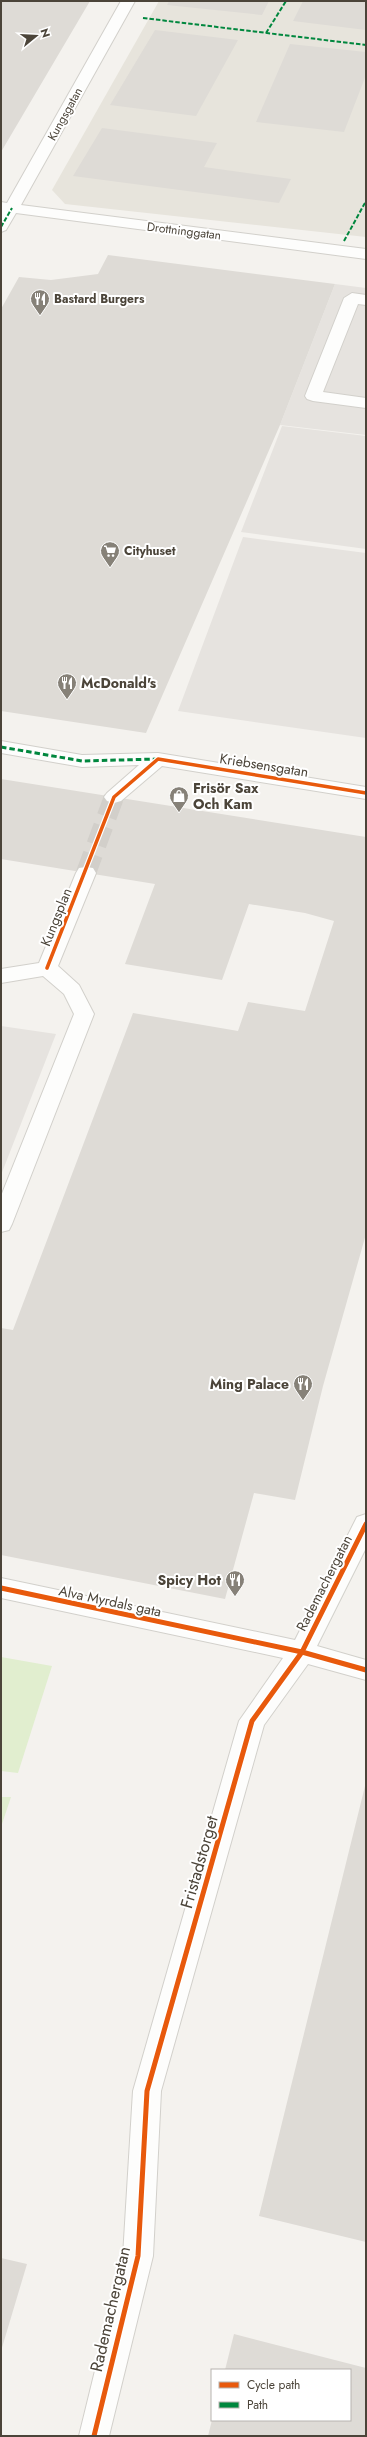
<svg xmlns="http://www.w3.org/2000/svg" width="367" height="2437" font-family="Jost,sans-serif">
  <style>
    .residential { fill: #e7e4dc }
    .green { fill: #e1eecf }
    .parking { fill: #e6e3df }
    .building { fill: #dedbd6 }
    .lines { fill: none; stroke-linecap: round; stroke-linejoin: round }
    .minor-tunnel { stroke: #d2cfca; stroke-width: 20; stroke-dasharray: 20 10; stroke-linecap: butt }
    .minor-casing { stroke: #d2d0cb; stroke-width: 2 }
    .minor { fill: #fdfdfc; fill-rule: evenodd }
    .quiet-far1 { stroke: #00873e; stroke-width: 2; stroke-dasharray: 4.5 2; stroke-linecap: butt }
    .quiet { stroke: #00873e; stroke-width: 3; stroke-dasharray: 5.5 3; stroke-linecap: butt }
    .cycleway-far1-casing { stroke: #fff; stroke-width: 6 }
    .cycleway-casing { stroke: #fff; stroke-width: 8 }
    .cycleway-far1 { stroke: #e8590c; stroke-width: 3.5 }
    .cycleway { stroke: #e8590c; stroke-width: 5 }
    .labels { text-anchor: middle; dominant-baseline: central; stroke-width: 4; stroke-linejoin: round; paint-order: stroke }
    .far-street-label { font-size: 12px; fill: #4b4439; stroke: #fff }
    .far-poi-label { font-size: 12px; font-weight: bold; fill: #4b4439; stroke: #fff; text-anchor: start }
    .poi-label { font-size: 14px; font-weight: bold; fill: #4b4439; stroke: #fff; text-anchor: start }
    .street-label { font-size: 14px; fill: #4b4439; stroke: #fff }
    .near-street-label { font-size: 17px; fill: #4b4439; stroke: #fff }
  </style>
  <rect width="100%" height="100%" fill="#f4f2ee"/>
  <path class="residential" d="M159 1H366V237L65 204 52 190Z"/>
  <path class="green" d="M1 1657 52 1666 18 1773 1 1771Z
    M1 1797H11L1 1827Z"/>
  <path class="parking" d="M335 284 366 288V435L280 425Z
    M282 426 366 436V549L241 532Z
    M243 537 366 553V738L178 711Z
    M1 1026 56 1034 1 1175Z"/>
  <path class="building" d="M1 1H90L1 152Z
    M169 1H269L262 15 167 5Z
    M303 1H366V30L293 21Z
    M155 30 238 40 196 116 110 105Z
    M290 44 366 52V75L344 132 256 122Z
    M102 128 217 143 204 167 291 179 279 203 73 176Z
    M108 255 335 284 280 425 146 733 1 711V309L19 277 51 280 98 274Z
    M1 779 366 837V1234L323 1386 295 1500 254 1493 225 1599 1 1555V1328L13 1330 133 1013 238 1031 248 1002 305 1011 334 921 305 913 249 904 222 980 125 964 155 884 1 859Z
    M365 1786H366V2242L259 2216Z
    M1 2258 27 2264 1 2351Z
    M234 2334 366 2368V2436H208L212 2420H350V2370H225Z"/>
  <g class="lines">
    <path class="minor-tunnel" d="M86 873 114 797"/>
    <g class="minor-casing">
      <path id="minor" d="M121 1H135L21 205 366 249V259L16 213 6 230 1 232V202L7 203Z
        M352 293 366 295V305L358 304 323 392 366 398V408L313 401 307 399 305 396 344 298Z
        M1 741 82 755 158 753 366 787V799L162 766 121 801 114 803 107 801 104 797 107 793 139 765 82 767 1 753Z
        M86 867 93 868 96 873 58 966 79 985 94 1014 12 1224 9 1230 1 1232V1196L74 1014 64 994 43 976 1 983V969L39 963 76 873 79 868Z
        M366 1514V1548L317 1646 366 1660V1680L308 1664 264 1725 161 2091 153 2256 109 2436H79L123 2256 133 2091 239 1721 283 1658 1 1598V1578L295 1640 357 1517Z"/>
    </g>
    <use href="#minor" class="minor"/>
    <path class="quiet-far1" d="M143 18 366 45
      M266 33 286 1
      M1 227 12 208
      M344 241 366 201"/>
    <path class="quiet" d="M1 747 82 761 158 759"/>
    <g class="cycleway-far1-casing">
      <path id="cycleway-far1" d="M47 968 114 797 158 759 366 793"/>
    </g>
    <g class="cycleway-casing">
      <path id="cycleway" d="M1 1588 302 1652 366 1670
        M94 2436 138 2256 147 2091 252 1721 302 1652 366 1524"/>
    </g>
    <use href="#cycleway-far1" class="cycleway-far1"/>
    <use href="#cycleway" class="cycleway"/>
  </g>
  <defs>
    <g id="restaurant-pin" transform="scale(1)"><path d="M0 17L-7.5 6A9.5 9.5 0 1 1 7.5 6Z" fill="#868178" stroke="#fff"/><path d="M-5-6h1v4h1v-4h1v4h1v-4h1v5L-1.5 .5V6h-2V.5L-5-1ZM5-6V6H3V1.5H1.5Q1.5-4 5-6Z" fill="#fff"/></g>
    <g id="supermarket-pin" transform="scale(1)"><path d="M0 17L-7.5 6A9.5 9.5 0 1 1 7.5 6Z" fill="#868178" stroke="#fff"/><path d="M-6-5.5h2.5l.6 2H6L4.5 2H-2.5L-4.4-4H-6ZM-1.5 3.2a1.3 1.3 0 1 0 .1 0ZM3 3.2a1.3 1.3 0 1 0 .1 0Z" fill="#fff"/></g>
    <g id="shop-pin" transform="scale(1)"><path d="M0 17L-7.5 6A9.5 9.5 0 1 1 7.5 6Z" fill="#868178" stroke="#fff"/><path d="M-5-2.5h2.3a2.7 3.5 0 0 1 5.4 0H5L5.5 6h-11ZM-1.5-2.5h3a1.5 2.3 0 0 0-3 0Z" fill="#fff"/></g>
  </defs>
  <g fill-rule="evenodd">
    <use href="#restaurant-pin" x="40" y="299"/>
    <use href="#supermarket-pin" x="110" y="551"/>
    <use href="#restaurant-pin" x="67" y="683"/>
    <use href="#shop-pin" x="179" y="796"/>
    <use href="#restaurant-pin" x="303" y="1384"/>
    <use href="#restaurant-pin" x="235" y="1580"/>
  </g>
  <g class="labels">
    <g class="far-street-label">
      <text transform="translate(65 114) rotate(-61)">Kungsgatan</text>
      <text transform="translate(184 231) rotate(7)">Drottninggatan</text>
    </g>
    <g class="far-poi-label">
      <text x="54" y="299">Bastard Burgers</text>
      <text x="124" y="551">Cityhuset</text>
    </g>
    <g class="poi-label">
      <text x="81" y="683">McDonald's</text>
      <text x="193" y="788">Frisör Sax<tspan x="193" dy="16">Och Kam</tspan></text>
      <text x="289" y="1384" text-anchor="end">Ming Palace</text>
      <text x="221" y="1580" text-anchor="end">Spicy Hot</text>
    </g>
    <g class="street-label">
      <text transform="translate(264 765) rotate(9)">Kriebsensgatan</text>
      <text transform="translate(56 917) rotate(-68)">Kungsplan</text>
      <text transform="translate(324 1583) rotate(-63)">Rademachergatan</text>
      <text transform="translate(110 1601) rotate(12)">Alva Myrdals gata</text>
    </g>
    <g class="near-street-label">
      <text transform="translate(199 1862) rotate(-74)">Fristadstorget</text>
      <text transform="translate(110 2309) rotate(-77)">Rademachergatan</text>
    </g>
  </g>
  <rect width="367" height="2437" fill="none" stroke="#4b4439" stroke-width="4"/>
  <rect x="211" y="2369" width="140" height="52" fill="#ffffff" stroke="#b7b4b0"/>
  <rect x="219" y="2382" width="20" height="6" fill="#e8590c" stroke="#b7b4b0"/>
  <text x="247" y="2389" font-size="12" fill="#4b4439">Cycle path</text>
  <rect x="219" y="2402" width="20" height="6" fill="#00873e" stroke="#b7b4b0"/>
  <text x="247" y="2409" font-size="12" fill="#4b4439">Path</text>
  <g transform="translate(36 36) rotate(72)" stroke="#ffffff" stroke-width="3" paint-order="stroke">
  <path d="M0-3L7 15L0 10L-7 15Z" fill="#4b4439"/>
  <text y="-6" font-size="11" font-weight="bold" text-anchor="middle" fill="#4b4439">N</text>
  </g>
</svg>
